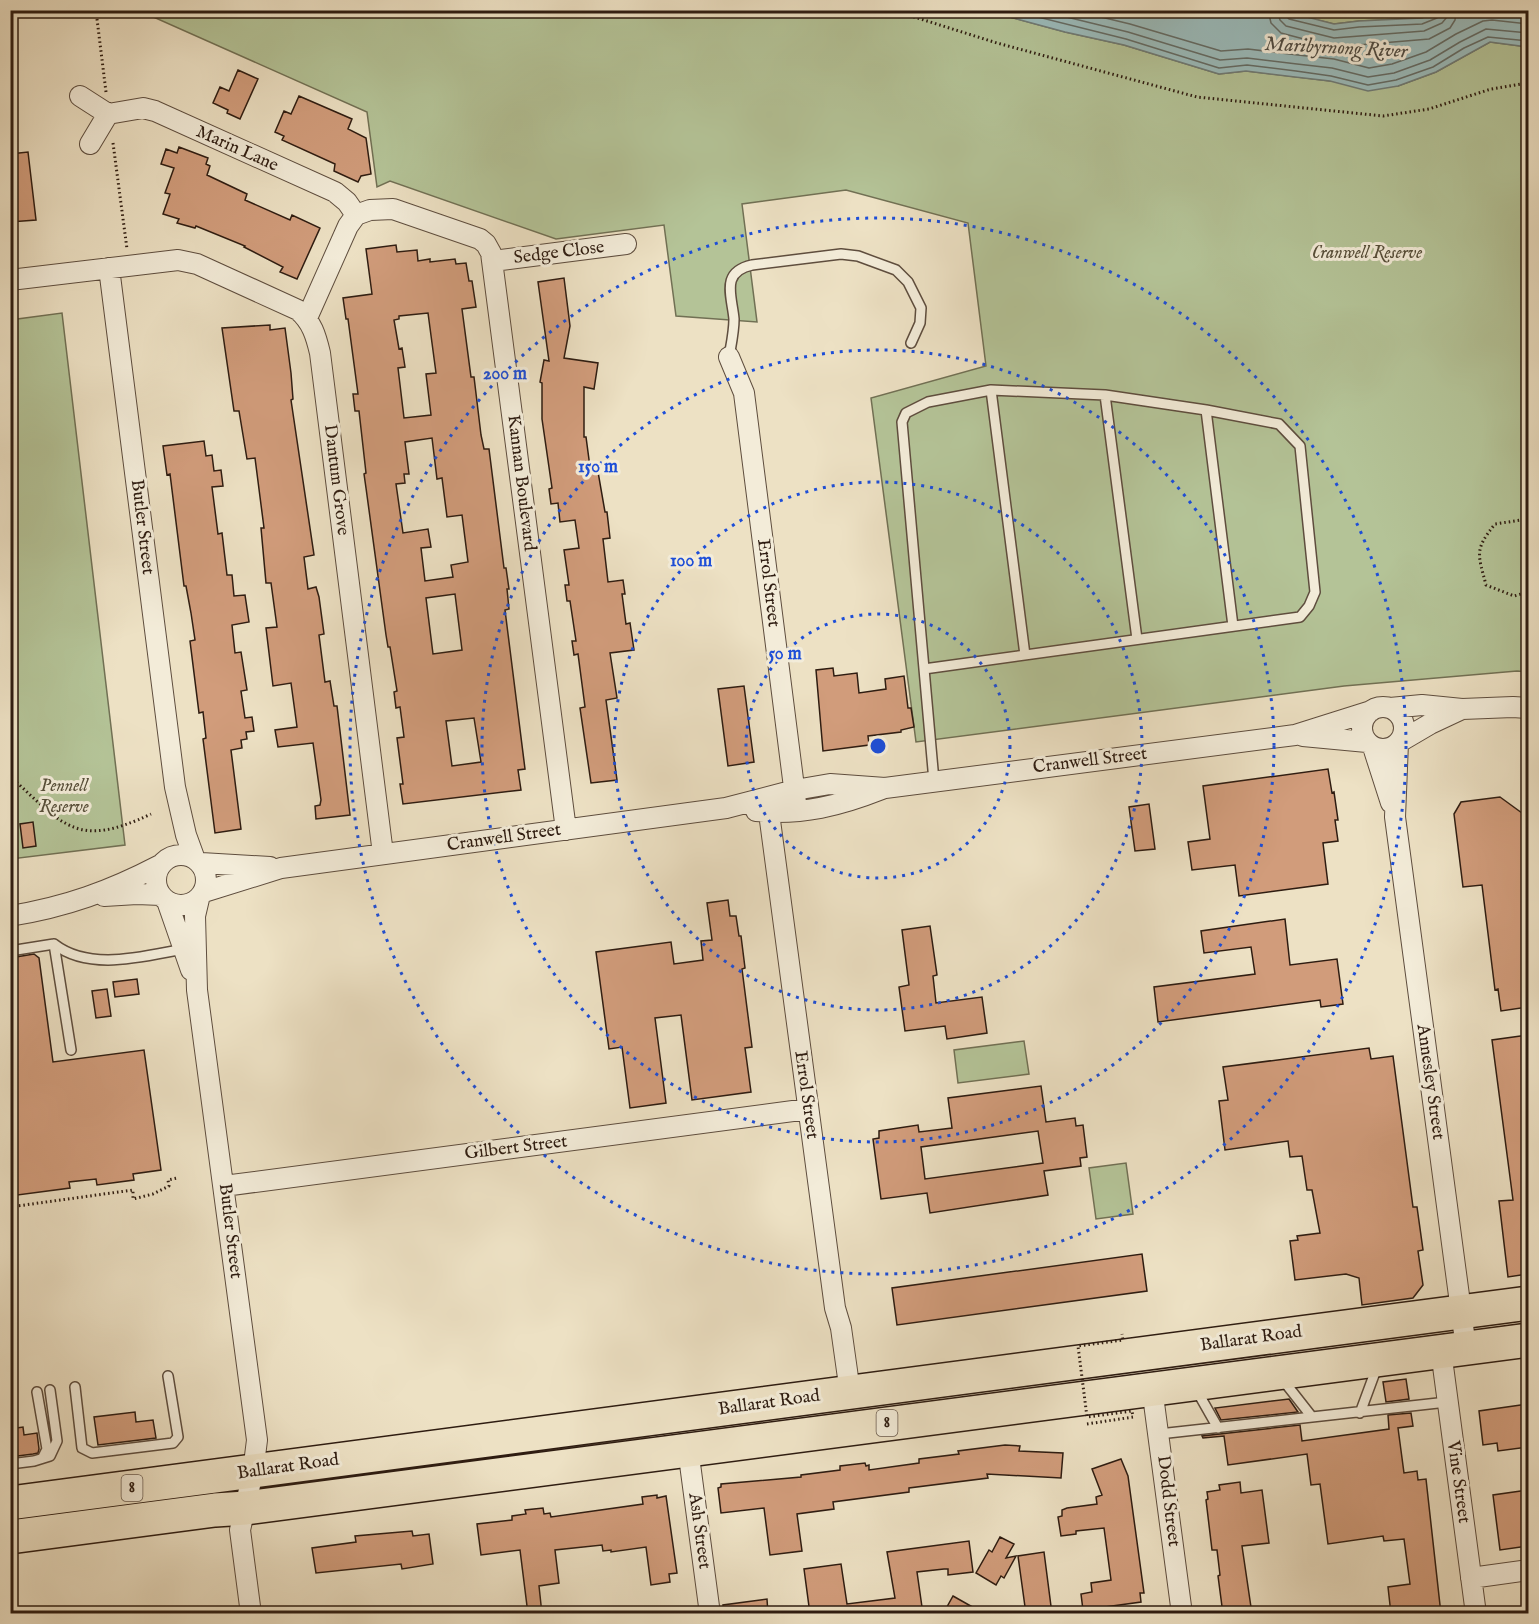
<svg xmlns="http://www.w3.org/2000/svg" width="1539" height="1624" font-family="'IM FELL English',serif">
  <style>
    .green { fill: #b4c397; stroke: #717054; stroke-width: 1.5 }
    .water { fill: #9bbcbc; stroke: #6f7c78; stroke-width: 1.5 }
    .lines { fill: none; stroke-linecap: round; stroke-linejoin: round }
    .shore { stroke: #646c66; stroke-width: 1.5 }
    .building { fill: #d19c7b; stroke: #2e1c11; stroke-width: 1.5; fill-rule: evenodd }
    .lane-casing { stroke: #5e4d3e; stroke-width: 12 }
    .street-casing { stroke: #5e4d3e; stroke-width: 22 }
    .highway-casing { stroke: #2e1c11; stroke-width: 36 }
    .path { stroke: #2e1c11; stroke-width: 3; stroke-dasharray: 1.5 3; stroke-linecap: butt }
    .lane { stroke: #f3ecd9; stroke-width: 9 }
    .street { stroke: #f3ecd9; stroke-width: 20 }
    .highway { stroke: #ede1c4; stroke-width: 33 }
    .path-bridge { stroke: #2e1c11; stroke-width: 3; stroke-dasharray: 1.5 3; stroke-linecap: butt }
    .ring { fill: none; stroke: #1d4ed8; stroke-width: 3; stroke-dasharray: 3 6 }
    .labels { text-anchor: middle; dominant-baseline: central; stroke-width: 6; stroke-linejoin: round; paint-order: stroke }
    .shield { fill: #f3ecd9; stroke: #695a4d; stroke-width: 1.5 }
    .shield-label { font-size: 16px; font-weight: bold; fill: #2e1c11 }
    .street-label { font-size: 18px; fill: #2e1c11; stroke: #f3ecd9 }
    .park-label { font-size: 18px; font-style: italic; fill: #564e39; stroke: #f3ecd9 }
    .water-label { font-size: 20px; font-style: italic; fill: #4f4c44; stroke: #f3ecd9 }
    .centre { fill: #1d4ed8; stroke: #f3ecd9; stroke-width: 3 }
    .ring-label { font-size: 18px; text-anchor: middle; font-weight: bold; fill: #1d4ed8; stroke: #f3ecd9; stroke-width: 6; stroke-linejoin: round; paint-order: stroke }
  </style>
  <rect width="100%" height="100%" fill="#ede1c4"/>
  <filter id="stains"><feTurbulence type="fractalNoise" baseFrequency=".00333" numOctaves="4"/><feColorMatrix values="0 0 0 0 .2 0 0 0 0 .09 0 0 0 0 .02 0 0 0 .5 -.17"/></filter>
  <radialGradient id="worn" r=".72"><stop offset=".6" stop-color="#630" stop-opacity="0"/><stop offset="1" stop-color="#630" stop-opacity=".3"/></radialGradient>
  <path class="green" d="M97 11H987L1065 32 1124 45 1219 74 1246 71 1330 81 1398 86 1436 72 1490 42 1528 47V672L1517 671 1344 686 916 742 871 398 986 366 968 223 846 190 742 204 757 322 676 316 664 225 556 239 390 181 377 187 367 112 140 11 97 16Z
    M1280 11H1440L1422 18 1359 21 1334 24Z
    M62 313 125 845 11 859 10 320Z
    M1024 1041 1029 1074 958 1083 954 1050Z
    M1126 1163 1133 1214 1096 1219 1089 1168Z"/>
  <path class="water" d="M1280 10 1334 24 1359 21 1422 18 1440 11H1528V47L1490 42 1436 72 1398 86 1368 91 1330 81 1295 77 1246 71 1219 74 1124 45 1065 32 987 11Z"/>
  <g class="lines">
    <path class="shore" d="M1010 10 1126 39 1219 68 1247 65 1296 71 1331 76 1368 85 1396 80 1433 67 1464 48 1488 37 1528 41
      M1038 10 1128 32 1220 60 1247 58 1297 64 1332 68 1368 77 1394 73 1430 60 1460 42 1486 29 1528 33
      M1072 10 1130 24 1221 51 1248 49 1298 55 1334 59 1369 68 1392 64 1426 52 1456 34 1483 21 1492 20 1528 24
      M1268 10 1271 23 1281 33 1334 47 1429 39 1450 28 1455 20 1456 10
      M1277 10 1280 20 1286 26 1334 38 1424 31 1442 23 1447 17V10
      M1285 10V15L1289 19 1334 30 1359 27 1422 24 1437 18 1440 10"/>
  </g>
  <path class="building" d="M238 70 258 79 240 119 227 113 228 110 213 103 220 87 229 91Z
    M299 96 352 119 348 129 366 138 371 174 361 176 358 182 334 171 335 164 282 140 284 136 275 132 284 111 291 114Z
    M179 147 208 158 206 164 210 166 207 175 247 194 245 200 290 220 292 215 320 228 297 279 280 272 283 267 244 247 245 246 196 226 195 228 177 223 179 219 163 214 170 194 165 193 174 168 161 164 166 149 177 153Z
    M28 152 36 220 10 222V154Z
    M396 245 397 252 417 250 418 261 430 259V262L455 259 456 264 466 263 469 281H472L476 307 462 309 471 377H474L481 435 484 449H489L504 568H506L509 589H507L509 609 505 610 525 769 518 770 521 790 403 804 400 784H403L397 738 404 737 400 707 396 708 394 692 397 691 390 647H388L386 635 366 488 364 474 366 473 359 411H355L353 394H358L348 319H346L343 298 372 294 366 249ZM428 313 436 373 426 374 431 415 404 418 398 368 405 367 402 348 399 349 394 320 399 319V316ZM432 438 437 479 442 478 447 517 462 515 468 562 451 565 453 577 425 581 421 548 431 547 428 529 403 533 396 484 405 483 404 474H409L405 442ZM455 594 462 650 433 654 426 598ZM474 718 481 762 452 766 446 721Z
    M564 278 570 326 564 358 598 363 594 389 584 387V437H586L590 467 597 466 605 512H607L610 538 603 539 608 582 623 580 625 594H622L626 624 630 623 634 650 610 653 617 698 606 700 617 780 591 783 580 708 585 707 578 654 574 655 572 641H576L570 601H567L565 585H569L564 550 579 548 575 520 560 522 558 503 551 504 549 489 552 488 542 419V383L540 382 544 360 549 361 538 282Z
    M270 325V330L285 328 291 373 293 399 291 400 314 555 304 557 308 589 316 587 319 597 324 634 319 635 325 682 330 681 334 706H337L350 815 316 819 315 806 320 805 321 800 313 743 278 747 275 730 297 727 291 683 273 686 266 628 277 627 271 583H266L261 528H264L255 458 247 459 239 411H234L222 328Z
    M204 441 206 456 212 455 214 471 221 470 223 486 212 487 218 534 222 533 227 575H232L234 596 245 595 249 622 232 625 235 653 241 652 247 690 241 691 245 718 252 717 254 731 246 732 247 739 241 740 242 748 231 750 241 829 215 833 203 739 206 738 203 712 199 713 190 641 195 640 191 613 186 586H184L170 474 167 475 163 446Z
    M833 668 834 676 857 673 859 693 886 689 885 679 904 676 908 708H911L914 727 901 730V732L868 736 869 745 823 751 816 670Z
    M744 686 754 762 728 766 718 689Z
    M1328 769 1332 793 1334 792 1338 820H1335L1338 841 1323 843 1328 884 1239 896 1235 865 1192 870 1188 842 1210 839 1203 786Z
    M1500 797 1522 813 1528 812V1007L1501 1011 1498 989 1495 990 1482 885 1463 887 1454 814 1461 802Z
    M1149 804 1155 849 1135 851 1129 807Z
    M33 822 36 846 23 848 20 824Z
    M728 900 730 916H736L739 936H741L745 968 742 969 752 1047 745 1048 751 1092 692 1100 681 1015 655 1018 666 1103 630 1108 622 1047 609 1049 596 952 671 942 674 964 703 960 701 941 712 940 707 903Z
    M1285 919 1290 965 1337 959 1343 1004 1321 1007 1320 1000 1158 1022 1154 987 1255 974 1251 947 1204 953 1201 931Z
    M930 926 937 975 933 976 936 1003 982 997 987 1033 947 1039 945 1026 905 1031 899 987 909 985 902 930Z
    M34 954 39 958 53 1062 144 1050 161 1170 133 1174 134 1180 97 1185 96 1179 69 1182 70 1188 10 1196V958Z
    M137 979 139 994 115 997 113 982Z
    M107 989 111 1016 96 1018 92 991Z
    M1528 1035V1274L1508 1277 1499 1201 1513 1200 1492 1040Z
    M1369 1048 1371 1059 1393 1056 1413 1207H1417L1423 1250 1418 1251 1423 1285 1413 1298 1362 1305 1359 1278 1346 1274 1295 1280 1290 1241 1298 1240 1297 1236 1320 1233 1312 1190H1307L1302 1156 1290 1157 1288 1141 1225 1150 1219 1101 1228 1100 1223 1067Z
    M1041 1086 1046 1122 1075 1118 1076 1126 1083 1125 1087 1157 1080 1158 1081 1166 1044 1171 1048 1195 930 1213 927 1193 881 1199 873 1139 879 1138V1131L918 1125 919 1132 952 1128 948 1098ZM1038 1131 1043 1163 925 1179 921 1147Z
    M1142 1254 1147 1291 897 1325 892 1288Z
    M1406 1379 1409 1399 1386 1402 1383 1382Z
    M1289 1399 1298 1412 1221 1420 1215 1408Z
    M1528 1404V1447L1498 1451 1497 1443 1483 1445 1479 1411Z
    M135 1412 136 1422 153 1420 156 1438 98 1445 94 1417Z
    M1411 1413 1413 1426 1398 1428 1404 1473 1417 1471 1418 1480 1426 1479 1441 1614H1391L1388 1587 1410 1584 1404 1539 1384 1541 1383 1536 1328 1544 1320 1484 1311 1485 1307 1454 1228 1465 1224 1436 1203 1438 1202 1436 1300 1425 1302 1441 1389 1429 1388 1415Z
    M23 1427 24 1435 37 1433 39 1449 38 1453 33 1454 10 1457V1429Z
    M1005 1445 1020 1446 1019 1451 1063 1453 1061 1478 987 1474 988 1478 909 1488V1492L833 1502 834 1509 797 1514 802 1551 770 1555 764 1508 721 1513 718 1488 721 1487V1484L801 1477V1475L840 1470V1466L865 1463 866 1466 869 1465V1470L919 1463V1459L959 1454 958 1451Z
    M1121 1459 1128 1476 1144 1593H1140L1141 1602 1083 1610 1081 1594 1092 1592 1091 1583 1111 1580 1104 1528 1076 1531V1534L1061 1536 1058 1517 1062 1516V1510L1067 1508 1097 1504 1096 1497 1102 1495 1092 1469Z
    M1240 1482 1241 1493 1262 1490 1269 1543 1242 1546 1252 1614H1223L1218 1576 1220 1575 1217 1550H1212L1206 1500 1208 1499 1207 1492 1220 1490 1219 1485Z
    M1527 1490 1528 1546 1500 1550 1493 1495Z
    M657 1495V1498L666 1496 677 1573 669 1574 670 1582 651 1585 646 1547 611 1552V1550L603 1551 602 1545 555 1550 559 1583 539 1586 542 1614H528L520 1550 481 1555 477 1524 512 1520V1516L526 1514 525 1510 543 1508 544 1514 550 1513 551 1517 643 1504 642 1497Z
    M412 1531 413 1536 429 1534 433 1564 402 1569 401 1564 316 1573 312 1548 356 1542 355 1536Z
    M1000 1537 1014 1544 1006 1558 1016 1556 1004 1578 1001 1576 996 1585 976 1573 989 1550 992 1552Z
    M969 1541 973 1572 948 1575V1569H944L917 1572 923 1614H810L804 1569 841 1564 847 1604 895 1598 887 1552Z
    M1044 1552 1052 1614H1026L1018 1556Z
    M953 1596 985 1614H943Z
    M767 1599 768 1614H724L723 1605Z"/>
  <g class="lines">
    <g class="lane-casing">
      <path id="lane" d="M729 357C731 345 734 332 734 319 732 296 720 272 752 265L841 254 858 256 896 270 908 282 921 308 920 323 911 343
        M991 390 1025 655
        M1105 395 1137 639
        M1206 410 1233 626
        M924 669 1300 617 1309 606 1315 592 1300 446 1279 424 1206 410 1105 395 991 390 928 402 906 413 902 422 934 781
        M54 944 71 1050
        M10 951 54 944C90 972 144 956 184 949
        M1283 1380 1312 1417 1447 1402
        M75 1387 82 1448 92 1453 173 1443 178 1437 168 1376
        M1197 1391 1218 1428
        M37 1392 47 1449 43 1457
        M1360 1413 1377 1367
        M1159 1434 1312 1417
        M10 1464 34 1461 50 1456 57 1441 50 1390"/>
    </g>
    <g class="street-casing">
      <path id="street" d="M80 96 108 114 90 144
        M108 114 143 108 155 111 335 192 347 202 356 215
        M493 261 626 244
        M109 268 175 787 186 835 194 857
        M10 280 178 260 197 264 298 310C312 322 316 336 320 353L383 854
        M307 318 348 226 356 215 370 210 393 209 480 239 486 244 491 253 566 830
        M729 357 744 393 797 811
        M1362 728a21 21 0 1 1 42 0a21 21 0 1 1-42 0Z
        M1390 708 1422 705 1462 709 1513 707 1528 708
        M1303 736 1367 742
        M1401 741 1430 724 1462 709
        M1398 743 1395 817 1466 1348
        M1373 747 1391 803
        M767 798 835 1308 841 1328 850 1392
        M756 811C803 815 839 806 882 789
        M156 880a25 25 0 1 1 50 0a25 25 0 1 1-50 0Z
        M201 863 270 867
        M204 892 281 868 726 808 795 790 830 784 885 788 1295 735 1371 711
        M104 896 137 894 161 895
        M199 899 195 916 197 990 257 1440 253 1472 240 1530 251 1614
        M167 901 191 970
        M10 916C66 907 110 891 160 865
        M224 1186 808 1109
        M1441 1351 1476 1614
        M1152 1388 1182 1614
        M688 1449 710 1614
        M1471 1578 1528 1570"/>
    </g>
    <g class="highway-casing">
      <path id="highway" d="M10 1503 1528 1303
        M10 1537 215 1510 246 1508 1528 1340"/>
    </g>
    <path class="path" d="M892 10 997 43 1197 97 1383 116 1429 109 1491 89 1528 83
      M97 19 106 92
      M113 143 127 249
      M1528 519 1495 524C1474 550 1478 554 1486 585L1514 596 1528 592
      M10 776C64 826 77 849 151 814
      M10 1207 133 1190V1199L153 1194 169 1186 168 1180 177 1178"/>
    <use href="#lane" class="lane"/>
    <use href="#street" class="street"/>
    <use href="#highway" class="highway"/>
    <path class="path-bridge" d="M1087 1424 1133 1417 1132 1411 1087 1417 1078 1346 1123 1340 1122 1334"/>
  </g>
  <g class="ring">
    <circle cx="878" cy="746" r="132"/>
    <circle cx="878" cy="746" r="264"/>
    <circle cx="878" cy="746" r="396"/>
    <circle cx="878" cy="746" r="528"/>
  </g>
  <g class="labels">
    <g class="shield">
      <rect x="876.5" y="1410" width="21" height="26" rx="4.5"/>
      <rect x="121.5" y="1475" width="21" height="26" rx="4.5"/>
    </g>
    <g class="shield-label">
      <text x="887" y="1423">8</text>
      <text x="132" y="1488">8</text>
    </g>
    <g class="street-label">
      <text transform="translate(237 149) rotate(24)">Marin Lane</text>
      <text transform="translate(559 253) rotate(-7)">Sedge Close</text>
      <text transform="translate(336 480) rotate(83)">Dantum Grove</text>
      <text transform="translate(521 483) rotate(83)">Kannan Boulevard</text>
      <text transform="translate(142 527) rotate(83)">Butler Street</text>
      <text transform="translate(768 583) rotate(83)">Errol Street</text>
      <text transform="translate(1090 761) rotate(-7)">Cranwell Street</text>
      <text transform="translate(504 838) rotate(-8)">Cranwell Street</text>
      <text transform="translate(1430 1082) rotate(82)">Annesley Street</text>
      <text transform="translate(806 1095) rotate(82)">Errol Street</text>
      <text transform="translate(516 1148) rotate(-7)">Gilbert Street</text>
      <text transform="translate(230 1231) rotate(83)">Butler Street</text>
      <text transform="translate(1251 1339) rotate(-8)">Ballarat Road</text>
      <text transform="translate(769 1403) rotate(-8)">Ballarat Road</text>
      <text transform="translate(288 1467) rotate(-8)">Ballarat Road</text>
      <text transform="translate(1458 1482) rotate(82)">Vine Street</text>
      <text transform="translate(1168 1501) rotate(83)">Dodd Street</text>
      <text transform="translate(699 1531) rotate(82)">Ash Street</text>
    </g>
    <g class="park-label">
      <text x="1367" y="253">Cranwell Reserve</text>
      <text x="64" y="786">Pennell<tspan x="64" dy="21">Reserve</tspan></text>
    </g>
    <g class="water-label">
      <text transform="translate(1336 48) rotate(3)">Maribyrnong River</text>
    </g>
  </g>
  <circle cx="878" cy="746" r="9" class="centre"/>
  <g class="ring-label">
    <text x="505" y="379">200 m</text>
    <text x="598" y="472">150 m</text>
    <text x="691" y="566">100 m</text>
    <text x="785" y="659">50 m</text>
  </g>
  <rect width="1539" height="1624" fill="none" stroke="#ede1c4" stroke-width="36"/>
  <rect x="12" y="12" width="1515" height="1600" fill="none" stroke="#2e1c11" stroke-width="3"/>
  <rect x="18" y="18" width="1503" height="1588" fill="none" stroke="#2e1c11" stroke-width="1.5"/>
  <rect width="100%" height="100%" filter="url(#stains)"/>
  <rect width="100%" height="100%" fill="url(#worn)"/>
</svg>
